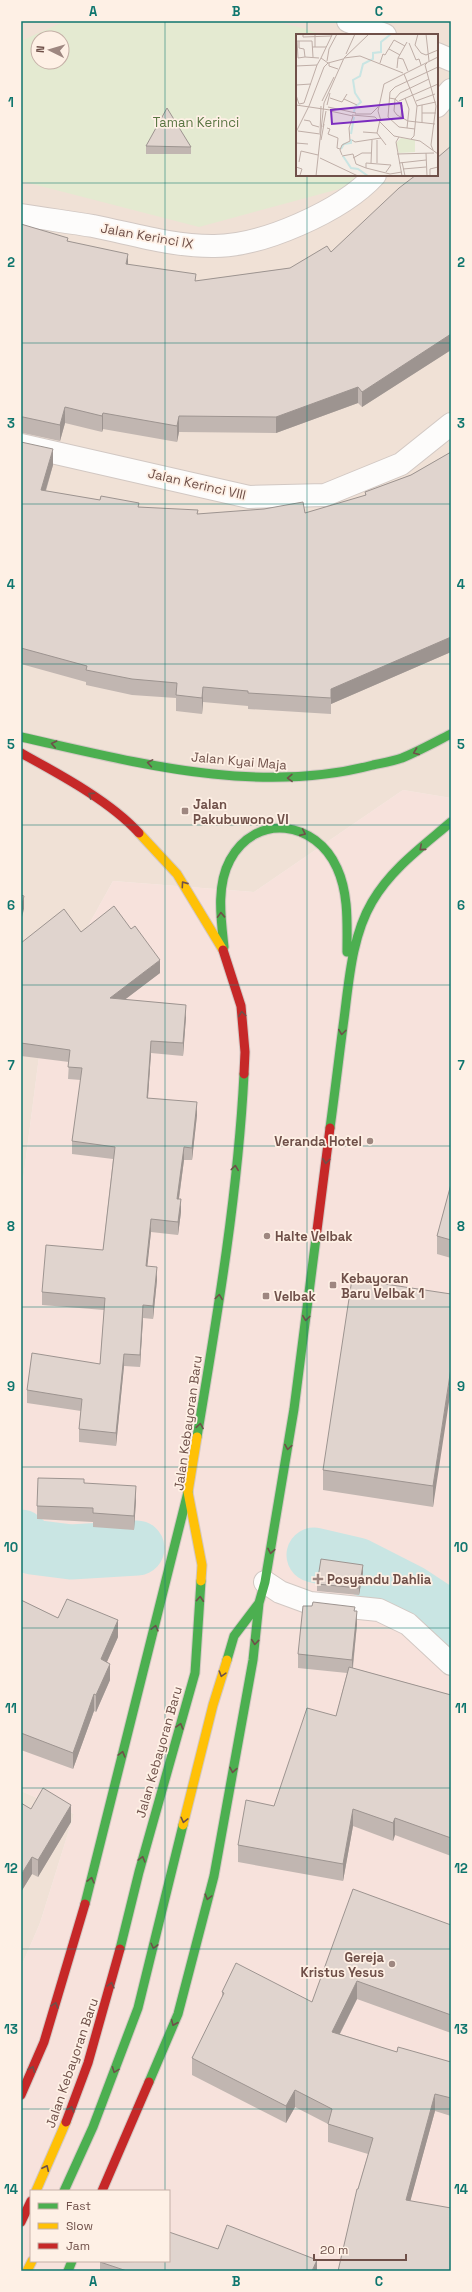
<svg xmlns="http://www.w3.org/2000/svg" width="472" height="2292" font-family="'Space Grotesk',sans-serif">
  <style>
    .residential { fill: #f0e1d6; fill-rule: evenodd }
    .commercial { fill: #f7e2dc; fill-rule: evenodd }
    .green { fill: #e4ead1; fill-rule: evenodd }
    .lines { fill: none; stroke-linecap: round; stroke-linejoin: round }
    .river { stroke: #c9e5e3; stroke-width: 55 }
    .street-casing { stroke: #d2c8c3; stroke-width: 24 }
    .fast-casing { stroke: #d3c8c4; stroke-width: 11 }
    .slow-casing { stroke: #d3c8c4; stroke-width: 11 }
    .jam-casing { stroke: #d3c8c4; stroke-width: 11 }
    .street { stroke: #fdfcfb; stroke-width: 22 }
    .fast { stroke: #4caf50; stroke-width: 9 }
    .slow { stroke: #ffc107; stroke-width: 9 }
    .jam { stroke: #c62828; stroke-width: 9 }
    .wall { fill: #c1b6b1 }
    .shaded-wall { fill: #9d9490 }
    .building { fill: #e0d4ce; stroke: #9d9490 }
    .oneway { stroke: #6f5049 }
    .grid { fill: none; stroke: #0f766e; stroke-width: 1; stroke-opacity: 0.55 }
    .poi-dot { fill: #9e8780; stroke: #fef0e5; stroke-width: 1.5 }
    .labels { text-anchor: middle; dominant-baseline: central; stroke-width: 3.5; stroke-linejoin: round; paint-order: stroke }
    .park-label { font-size: 13px; fill: #597542; stroke: #fef0e5 }
    .street-label { font-size: 13px; fill: #6f5049; stroke: #fef0e5 }
    .poi-label { font-size: 13px; font-weight: bold; fill: #6f5049; stroke: #fef0e5; text-anchor: start }
    .inset-river { fill: none; stroke: #c9e5e3; stroke-width: 2 }
    .inset-road { fill: none; stroke: #bfaea7; stroke-width: 1 }
    .view { fill: #7b2cbf; fill-opacity: 0.15; stroke: #7b2cbf; stroke-width: 2 }
    .inset-edge { fill: none; stroke: #6f5049; stroke-width: 2 }
    .neatline { fill: none; stroke: #0f766e; stroke-width: 1.5 }
    .grid-label { font-size: 13px; text-anchor: middle; font-weight: bold; fill: #0f766e }
  </style>
  <rect width="100%" height="100%" fill="#f4ede6"/>
  <path class="residential" d="M21 21H451V798L403 790 254 892 113 881 46 1002 21 1196ZM297 35H437V175H297ZM38 38H62V62H38Z
    M21 1791 74 1814 40 1923 21 1967Z"/>
  <path class="commercial" d="M403 790 451 798V2271H21V1967L40 1923 74 1814 21 1791V1196L46 1002 113 881 254 892ZM31 2191H169V2261H31Z"/>
  <path class="green" d="M65 21H272L303 28 322 35H297V175H361L354 185 199 227 21 181V41ZM38 38H62V62H38Z"/>
  <g class="lines">
    <path class="river" d="M21 1537 32 1547 71 1552 137 1548
      M314 1555 357 1565 410 1592 451 1619"/>
    <g class="street-casing">
      <path id="street" d="M348 21 385 35
        M437 54 451 60
        M437 106 451 90
        M21 215C45 219 69 222 93 226 133 234 171 246 212 246 261 247 342 211 375 175
        M21 445 249 497 325 495 401 464 451 424
        M265 1582 280 1592 310 1603 379 1610 408 1624 451 1664"/>
    </g>
    <g class="fast-casing">
      <path id="fast" d="M21 737C134 762 257 796 373 765 382 763 393 761 402 758 419 751 435 742 451 734
        M224 947C221 919 216 886 230 860 256 812 316 821 337 868 349 894 347 925 347 952
        M330 1128C335 1092 339 1056 344 1019 349 980 352 936 372 902 391 869 423 846 451 822
        M197 1437C217 1317 238 1194 244 1074
        M227 1660 234 1636 259 1603 265 1582 294 1409 316 1238
        M85 1904 188 1492
        M120 1949 139 1872 195 1673 201 1581
        M149 2082 178 2014 214 1876 253 1660 259 1603
        M64 2191 93 2127 138 2008 183 1825
        M68 2271 72 2261"/>
    </g>
    <g class="slow-casing">
      <path id="slow" d="M139 833 177 874 223 950
        M197 1437 188 1492 202 1565 201 1581
        M183 1825 213 1705 227 1660
        M36 2191 66 2122
        M27 2271 32 2261"/>
    </g>
    <g class="jam-casing">
      <path id="jam" d="M21 753C59 774 110 801 139 833
        M223 950 241 1006 245 1052 244 1074
        M316 1238 330 1128
        M21 2095 44 2042 85 1904
        M66 2122 88 2063 120 1949
        M102 2191 149 2082
        M21 2222 31 2201"/>
    </g>
    <use href="#street" class="street"/>
    <use href="#fast" class="fast"/>
    <use href="#slow" class="slow"/>
    <use href="#jam" class="jam"/>
  </g>
  <path class="wall" d="M146 146 191 147V154H146Z
    M451 146V350L362 407 358 403 276 433 179 432 177 442 103 429 102 432 65 423 60 441 23 433H21V224L68 241 128 265 196 281 290 268 331 252Z
    M21 442 53 465 46 491 139 507 198 514 305 513 365 496V492L411 475 451 452V652L331 704V714L248 709V706L203 702 202 714 176 711V698L132 695 86 685V682L21 664Z
    M81 932 160 973 125 999 186 1017 183 1056 151 1053 148 1098 197 1115 192 1160H184L179 1199 181 1212 178 1235 151 1232 147 1266 157 1280 153 1319 143 1318 140 1367 124 1366 116 1446 79 1442V1429L81 1411 27 1403V1390L100 1364 104 1310 42 1305V1292L103 1250 113 1159 72 1154V1141L81 1080 68 1079 69 1062 21 1056V943Z
    M451 1184V1258L437 1254V1236Z
    M451 1294 433 1507 323 1490V1470Z
    M84 1483 136 1500 134 1530 93 1527V1522L37 1519V1506Z
    M363 1573 359 1595 317 1591V1584Z
    M21 1600 58 1618 118 1637 107 1662 110 1680 96 1712 94 1711 73 1769 21 1750Z
    M355 1611 357 1624 353 1668 451 1695V1856L395 1835 393 1841 353 1826 343 1881 238 1862V1845L274 1806 336 1716 347 1673 298 1668V1654Z
    M21 1803 31 1809 71 1822 38 1877 32 1874 21 1892Z
    M451 1925V2033L357 1999 340 2034 397 2052 451 2062V2116L435 2111 410 2201 451 2271 358 2189 368 2154 328 2142V2124L295 2107 286 2123 192 2075V2058L222 1998V1992L312 2002Z
    M218 2249 317 2271H100V2261Z"/>
  <path class="shaded-wall" d="M128 254V270L126 264Z
    M451 334V350L362 407V392Z
    M358 387V403L276 433V417Z
    M65 407V423L60 441V425Z
    M103 413V429L102 432V416Z
    M179 416V432L177 442V426Z
    M53 449V465L41 506V490Z
    M451 637V652L331 704V714V689Z
    M203 687V702L202 714V698Z
    M24 896V909L21 921V908Z
    M160 960V973L110 1011V998Z
    M186 1005V1017L183 1056V1043Z
    M151 1041V1053L147 1111V1098Z
    M197 1102V1115L192 1160V1148Z
    M184 1147V1160L177 1212V1199Z
    M181 1199V1212L178 1235V1222Z
    M151 1219V1232L146 1279V1266Z
    M157 1267V1280L153 1319V1306Z
    M143 1305V1318L140 1367V1355Z
    M124 1354V1366L116 1446V1433Z
    M451 1368V1389L433 1507V1486Z
    M136 1486V1500L134 1530V1516Z
    M363 1565V1573L359 1595V1588Z
    M357 1611V1624L352 1673V1660Z
    M118 1620V1637L101 1675V1659Z
    M110 1664V1680L96 1712V1695Z
    M94 1694V1711L73 1769V1753Z
    M71 1805V1822L38 1877V1860Z
    M353 1809V1826L343 1881V1864Z
    M395 1818V1835L393 1841V1823Z
    M32 1857V1874L21 1892V1875Z
    M357 1981V1999L332 2049V2032Z
    M295 2090V2107L286 2123V2106Z
    M435 2094V2111L406 2217V2200Z
    M317 2260V2271H312Z"/>
  <path class="building" d="M167 108 191 147 146 146Z
    M451 146V334L362 392 358 387 276 417 179 416 177 426 103 413 102 416 65 407 60 425 23 417H21V224L68 238 67 241 128 254 126 264 196 274 195 281 290 268 327 246 331 252 399 188 416 175H437V158Z
    M21 442 53 449 41 490 100 500 101 496 139 503 138 507 198 510 197 514 264 509 303 502 305 513 366 495 365 492 411 475 451 452V637L331 689V698L248 693V691L203 687 202 698 176 695 177 683 132 679 86 670 87 666 21 648Z
    M21 895 24 896 21 908Z
    M114 906 131 929 135 926 160 960 110 998 186 1005 183 1043 151 1041 147 1098 197 1102 192 1148 184 1147 177 1199H181L178 1222 151 1219 146 1266 157 1267 153 1306 143 1305 140 1355 124 1354 116 1433 79 1429 82 1399 27 1390 32 1353 100 1364 105 1298 42 1292 46 1245 103 1250 115 1147 72 1141 82 1068 68 1067 70 1050 21 1043V943L64 909 81 932Z
    M451 1184V1240L437 1236Z
    M352 1279 451 1294V1368L433 1486 323 1470Z
    M38 1478 84 1479V1483L136 1486 134 1516 93 1513V1508L37 1506Z
    M321 1559 363 1565 359 1588 317 1584Z
    M67 1599 118 1620 101 1659 110 1664 96 1695 94 1694 73 1753 21 1733V1600L58 1618Z
    M313 1602 355 1607 354 1611H357L352 1660 298 1654 303 1606H312Z
    M349 1667 451 1695V1838L395 1818 393 1823 353 1809 343 1864 238 1845 246 1800 274 1806 307 1708 336 1716Z
    M43 1788 71 1805 38 1860 32 1857 21 1875V1803L31 1809Z
    M353 1889 451 1925V2015L357 1981 332 2032 397 2052 398 2047 451 2062V2098L435 2094 406 2200 451 2208V2271H338L357 2189H358L373 2138 328 2124 332 2109 295 2090 286 2106 192 2058 224 1993 222 1992 236 1963 312 2002Z
    M227 2225 317 2260 312 2271H127L100 2262 169 2261V2232L218 2249Z"/>
  <defs><path id="oneway-chevron" d="M-2-3.5L2.5 0L-2 3.5" fill="none" stroke-width="1.6" stroke-linecap="round" stroke-linejoin="round"/></defs>
  <g class="oneway">
    <use href="#oneway-chevron" transform="translate(54 744) rotate(-168)"/>
    <use href="#oneway-chevron" transform="translate(416 752) rotate(159)"/>
    <use href="#oneway-chevron" transform="translate(150 763) rotate(-170)"/>
    <use href="#oneway-chevron" transform="translate(290 778) rotate(179)"/>
    <use href="#oneway-chevron" transform="translate(91 795) rotate(-146)"/>
    <use href="#oneway-chevron" transform="translate(303 833) rotate(24)"/>
    <use href="#oneway-chevron" transform="translate(422 848) rotate(139)"/>
    <use href="#oneway-chevron" transform="translate(184 884) rotate(-125)"/>
    <use href="#oneway-chevron" transform="translate(221 915) rotate(-92)"/>
    <use href="#oneway-chevron" transform="translate(242 1014) rotate(-98)"/>
    <use href="#oneway-chevron" transform="translate(342 1032) rotate(97)"/>
    <use href="#oneway-chevron" transform="translate(326 1161) rotate(97)"/>
    <use href="#oneway-chevron" transform="translate(235 1168) rotate(-83)"/>
    <use href="#oneway-chevron" transform="translate(219 1297) rotate(-82)"/>
    <use href="#oneway-chevron" transform="translate(306 1318) rotate(97)"/>
    <use href="#oneway-chevron" transform="translate(200 1426) rotate(-81)"/>
    <use href="#oneway-chevron" transform="translate(288 1447) rotate(99)"/>
    <use href="#oneway-chevron" transform="translate(271 1551) rotate(100)"/>
    <use href="#oneway-chevron" transform="translate(200 1599) rotate(-86)"/>
    <use href="#oneway-chevron" transform="translate(155 1628) rotate(-76)"/>
    <use href="#oneway-chevron" transform="translate(255 1642) rotate(96)"/>
    <use href="#oneway-chevron" transform="translate(222 1674) rotate(107)"/>
    <use href="#oneway-chevron" transform="translate(180 1726) rotate(-74)"/>
    <use href="#oneway-chevron" transform="translate(122 1754) rotate(-75)"/>
    <use href="#oneway-chevron" transform="translate(233 1770) rotate(100)"/>
    <use href="#oneway-chevron" transform="translate(184 1820) rotate(104)"/>
    <use href="#oneway-chevron" transform="translate(142 1859) rotate(-75)"/>
    <use href="#oneway-chevron" transform="translate(91 1880) rotate(-76)"/>
    <use href="#oneway-chevron" transform="translate(208 1897) rotate(105)"/>
    <use href="#oneway-chevron" transform="translate(154 1946) rotate(104)"/>
    <use href="#oneway-chevron" transform="translate(111 1985) rotate(-76)"/>
    <use href="#oneway-chevron" transform="translate(55 2005) rotate(-72)"/>
    <use href="#oneway-chevron" transform="translate(174 2023) rotate(113)"/>
    <use href="#oneway-chevron" transform="translate(32 2069) rotate(-67)"/>
    <use href="#oneway-chevron" transform="translate(115 2070) rotate(111)"/>
    <use href="#oneway-chevron" transform="translate(71 2109) rotate(-70)"/>
    <use href="#oneway-chevron" transform="translate(46 2168) rotate(-65)"/>
  </g>
  <path class="grid" d="M165 21V2191M307 21V35M307 175V2271M21 183H451M21 343H451M21 504H451M21 664H451M21 825H451M21 985H451M21 1146H451M21 1307H451M21 1467H451M21 1628H451M21 1788H451M21 1949H451M21 2109H451M165 2261V2271"/>
  <g class="poi-dot">
    <rect x="181" y="807" width="8" height="8" rx="2"/>
    <circle cx="370" cy="1141" r="4"/>
    <circle cx="267" cy="1236" r="4"/>
    <rect x="329" y="1281" width="8" height="8" rx="2"/>
    <rect x="262" y="1292" width="8" height="8" rx="2"/>
    <path d="M316 1573h4v4h4v4h-4v4h-4v-4h-4v-4h4z"/>
    <circle cx="392" cy="1964" r="4"/>
  </g>
  <g class="labels">
    <g class="park-label">
      <text x="196" y="122">Taman Kerinci</text>
    </g>
    <g class="street-label">
      <text transform="translate(147 236) rotate(10)">Jalan Kerinci IX</text>
      <text transform="translate(197 484) rotate(13)">Jalan Kerinci VIII</text>
      <text transform="translate(239 761) rotate(5)">Jalan Kyai Maja</text>
      <text transform="translate(188 1423) rotate(-82)">Jalan Kebayoran Baru</text>
      <text transform="translate(159 1752) rotate(-74)">Jalan Kebayoran Baru</text>
      <text transform="translate(72 2063) rotate(-71)">Jalan Kebayoran Baru</text>
    </g>
    <g class="poi-label">
      <text x="193" y="804">Jalan<tspan x="193" dy="15">Pakubuwono VI</tspan></text>
      <text x="362" y="1141" text-anchor="end">Veranda Hotel</text>
      <text x="275" y="1236">Halte Velbak</text>
      <text x="341" y="1278">Kebayoran<tspan x="341" dy="15">Baru Velbak 1</tspan></text>
      <text x="274" y="1296">Velbak</text>
      <text x="327" y="1579">Posyandu Dahlia</text>
      <text x="384" y="1957" text-anchor="end">Gereja<tspan x="384" dy="15">Kristus Yesus</tspan></text>
    </g>
  </g>
  <g transform="translate(296 34)">
    <rect width="142" height="142" fill="#f4ede6"/>
    <path d="M105 104 119 106V118L103 119 100 109Z" fill="#e4ead1"/>
    <path class="inset-river" d="M58 78 59 73 65 68 59 59 57 46 64 42 67 30 77 25V19L85 18V8L95 0M55 100 58 83M45 115 48 110 55 109V105M47 122 55 134 62 135 72 142"/>
    <path class="inset-road" d="M7 0V3L36 2M19 0V13M122 0 119 11 125 19 130 21 142 16M130 0 133 27M0 7H16L17 23M1 7 2 24 9 23M3 7V14L8 15 9 23 23 24M113 9 120 26 123 25 125 31M16 13H30M93 15 104 21M50 20 59 0M25 24 36 1M48 24 64 22 107 39M102 24 107 25 112 37M31 27 33 15 41 0M33 29V32L42 35M84 29 87 20 89 21 98 6 109 12M131 29 129 31 140 72 135 111 137 116M0 32 21 31 25 24 32 29 47 25M101 34 102 24 111 8M108 40 121 72 118 102 115 105M133 45 104 59 99 65 98 77 101 81 112 87 139 90M0 51 15 50M0 61 3 70 8 69 21 31M34 64 46 68 51 60M93 64 99 65 106 71 105 84M109 64 113 75 111 94M48 65 61 71M26 67 38 43M103 67 142 50M120 67 139 60M0 71 34 76M31 71 34 59M126 71V89M13 72 28 33 32 29M121 72 140 68M32 73 60 79M34 77 57 82M126 79H140M59 80H75L82 73M56 81 79 83 98 102 124 107 142 120M8 86 14 87 16 91 23 93M84 86 81 99 90 111M85 87 82 77 88 50 142 23M27 93 30 77M31 94 34 95 32 100 42 104 41 114 44 115M119 95 103 93 92 83 94 58 99 53 142 33M2 97 24 100M0 98 13 72M67 98 81 99M24 99 25 72M103 103 100 108 106 142M25 106 28 90M56 106 59 108 85 104M0 109 12 110M130 119 131 142M101 120 138 119M46 121 44 116 46 111 54 107 53 94 57 82M46 122 57 120 60 130 70 134 94 140 106 138M24 124 62 142M57 124 66 119H75M3 128 5 117 22 121M106 128 109 142M75 129 76 106M81 129V106M103 129 130 126M0 133 6 135 4 141M70 134V129L95 131 90 138M107 135 130 133M20 142 28 69 48 24 73 0M134 142V135L142 133"/>
    <path class="view" d="M105 69 107 84 36 90 35 76Z"/>
    <rect width="142" height="142" class="inset-edge"/>
  </g>
  <rect width="472" height="2292" fill="none" stroke="#fef0e5" stroke-width="44"/>
  <rect x="30" y="2190" width="140" height="72" fill="#fef0e5" stroke="#c5b0a7"/>
  <rect x="38" y="2203" width="20" height="6" fill="#4caf50" stroke="#c5b0a7"/>
  <text x="66" y="2210" font-size="12" fill="#6f5049">Fast</text>
  <rect x="38" y="2223" width="20" height="6" fill="#ffc107" stroke="#c5b0a7"/>
  <text x="66" y="2230" font-size="12" fill="#6f5049">Slow</text>
  <rect x="38" y="2243" width="20" height="6" fill="#c62828" stroke="#c5b0a7"/>
  <text x="66" y="2250" font-size="12" fill="#6f5049">Jam</text>
  <g transform="translate(50 50) rotate(275)"><circle r="19" fill="#fef0e5" stroke="#c5b0a7"/>
  <path d="M0-3L7 15L0 10L-7 15Z" fill="#9e8780"/>
  <text y="-6" font-size="11" font-weight="bold" text-anchor="middle" fill="#6f5049">N</text>
  </g>
  <path d="M314 2254v6h92v-6" fill="none" stroke="#6f5049" stroke-width="2"/>
  <text x="320" y="2254" font-size="12" fill="#6f5049" stroke="#fef0e5" stroke-width="3" paint-order="stroke">20 m</text>
  <rect x="22" y="22" width="428" height="2248" class="neatline"/>
  <g class="grid-label">
    <text x="93" y="16">A</text>
    <text x="236" y="16">B</text>
    <text x="379" y="16">C</text>
    <text x="11" y="107">1</text>
    <text x="461" y="107">1</text>
    <text x="11" y="267">2</text>
    <text x="461" y="267">2</text>
    <text x="11" y="428">3</text>
    <text x="461" y="428">3</text>
    <text x="11" y="589">4</text>
    <text x="461" y="589">4</text>
    <text x="11" y="749">5</text>
    <text x="461" y="749">5</text>
    <text x="11" y="910">6</text>
    <text x="461" y="910">6</text>
    <text x="11" y="1070">7</text>
    <text x="461" y="1070">7</text>
    <text x="11" y="1231">8</text>
    <text x="461" y="1231">8</text>
    <text x="11" y="1391">9</text>
    <text x="461" y="1391">9</text>
    <text x="11" y="1552">10</text>
    <text x="461" y="1552">10</text>
    <text x="11" y="1713">11</text>
    <text x="461" y="1713">11</text>
    <text x="11" y="1873">12</text>
    <text x="461" y="1873">12</text>
    <text x="11" y="2034">13</text>
    <text x="461" y="2034">13</text>
    <text x="11" y="2194">14</text>
    <text x="461" y="2194">14</text>
    <text x="93" y="2286">A</text>
    <text x="236" y="2286">B</text>
    <text x="379" y="2286">C</text>
  </g>
</svg>
